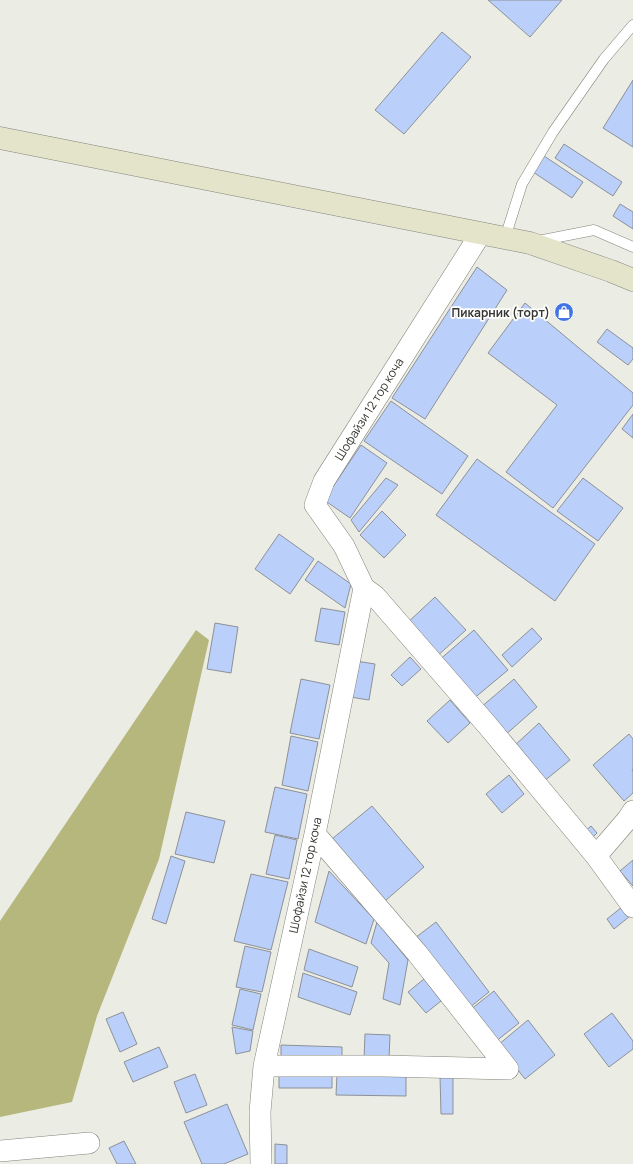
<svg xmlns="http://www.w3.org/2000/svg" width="633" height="1164" font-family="Manrope,sans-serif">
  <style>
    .forest { fill: #b5b77c }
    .building { fill: #bacff9; stroke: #8d9197 }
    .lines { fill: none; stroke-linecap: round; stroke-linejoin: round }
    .service-casing { stroke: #83837c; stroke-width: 11 }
    .minor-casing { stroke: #83837c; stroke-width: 22 }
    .secondary-casing { stroke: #83837c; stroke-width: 23 }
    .service { stroke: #fff; stroke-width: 10 }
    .minor { stroke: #fff; stroke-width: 21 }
    .secondary { stroke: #e3e4c9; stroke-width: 22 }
    .labels { text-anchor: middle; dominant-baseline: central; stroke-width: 3.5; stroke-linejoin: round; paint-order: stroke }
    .poi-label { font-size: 12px; font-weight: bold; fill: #373735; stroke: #fffffe; text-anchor: end }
    .street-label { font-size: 12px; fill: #373735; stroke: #fffffe }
  </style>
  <rect width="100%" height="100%" fill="#ebece4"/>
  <path class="forest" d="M196 630 209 640 159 859 97 1016 72 1102 0 1117V921Z"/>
  <path class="building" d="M488 0H562L530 37Z
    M442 32 471 57 404 134 375 110Z
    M633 80V147L603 128Z
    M564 144 622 182 613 196 555 158Z
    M544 156 583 182 572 198 533 172Z
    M620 204 633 212V229L613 216Z
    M477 267 507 290 425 419 392 398Z
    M525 303 633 393V405L553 508 506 472 557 405 488 353Z
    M607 329 633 348V359L628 365 597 342Z
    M391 401 468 456 442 494 364 441Z
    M633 414V438L622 429Z
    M361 445 387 463 350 518 324 500Z
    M477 459 595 544 555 601 436 515Z
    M386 478 398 485 359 532 351 520Z
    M583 478 623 508 598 541 557 511Z
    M382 511 406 535 384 558 360 535Z
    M279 534 314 559 290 594 255 569Z
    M318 561 351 584 345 608 305 580Z
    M435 597 466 630 435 658 405 625Z
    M321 608 345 612 339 645 315 641Z
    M215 623 238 627 231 673 207 669Z
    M532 628 542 639 512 667 502 655Z
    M474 630 508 670 472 700 438 661Z
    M410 657 421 669 402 686 391 675Z
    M356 661 375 664 369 700 350 697Z
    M301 679 330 685 319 739 290 733Z
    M514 679 537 707 504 736 480 708Z
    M450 700 470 723 448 743 427 721Z
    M539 723 570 760 543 782 513 747Z
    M629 734 633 739V769L632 770 633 772V793L624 801 593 765Z
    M291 736 318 742 308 791 282 785Z
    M509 775 524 794 502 813 486 794Z
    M275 787 307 794 298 839 265 832Z
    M372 806 424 867 385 901 332 839Z
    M186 812 225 821 214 863 175 854Z
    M591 826 597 833 591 839 584 832Z
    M275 835 297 840 289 879 266 874Z
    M171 856 185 861 166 924 152 919Z
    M633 860V886L620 871Z
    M329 871 374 919 366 944 315 922Z
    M251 874 288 882 271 950 234 941Z
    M622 907 630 916 614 929 607 919Z
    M377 922 408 960 400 1005 383 999 389 963 371 943Z
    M436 922 489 992 469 1008 415 938Z
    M245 946 271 952 262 992 236 987Z
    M309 949 358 967 352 987 304 970Z
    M303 973 357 992 350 1015 298 997Z
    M424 979 441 1001 426 1013 408 992Z
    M240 989 261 994 253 1030 232 1025Z
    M494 991 519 1023 495 1042 470 1010Z
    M123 1012 137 1044 120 1052 106 1019Z
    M612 1013 633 1041V1049L609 1067 584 1034Z
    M528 1020 555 1055 525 1079 498 1045Z
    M232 1027 253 1031 250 1051 236 1054Z
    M365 1034 390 1035 389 1060 364 1059Z
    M281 1045 342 1047V1061L281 1059Z
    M159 1047 168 1067 133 1082 124 1062Z
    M195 1074 207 1105 186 1113 174 1082Z
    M279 1075H332V1088H279Z
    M337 1075 406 1076V1096L336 1095Z
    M440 1076H453V1114H441Z
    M227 1104 248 1154 224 1164H202L184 1122Z
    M124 1141 136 1164H117L109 1148Z
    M275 1144 287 1145V1164H275Z"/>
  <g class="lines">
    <g class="service-casing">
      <path id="service" d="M505 238 522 184 553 132 604 59 633 25
        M538 241 594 230 633 247"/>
    </g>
    <g class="minor-casing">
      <path id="minor" d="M364 588 375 596 488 726 596 856 633 907
        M596 856 627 820 633 811
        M264 1066H385L508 1069 417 953 315 834
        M0 1151 89 1143
        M261 1164 260 1112 264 1066 315 834 364 588 344 546 315 505 324 481 481 233"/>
    </g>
    <g class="secondary-casing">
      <path id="secondary" d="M0 138 530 243 611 271 633 280"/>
    </g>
    <use href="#service" class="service"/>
    <use href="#minor" class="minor"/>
    <use href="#secondary" class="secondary"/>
  </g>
  <defs>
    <g id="shop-disc" transform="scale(1)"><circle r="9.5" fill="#4374e6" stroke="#fffffe"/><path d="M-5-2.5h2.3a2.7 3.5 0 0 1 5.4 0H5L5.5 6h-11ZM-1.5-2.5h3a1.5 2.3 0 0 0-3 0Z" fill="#fff"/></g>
  </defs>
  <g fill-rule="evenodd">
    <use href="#shop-disc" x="564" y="312"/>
  </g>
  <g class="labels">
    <g class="poi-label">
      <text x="550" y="312">Пикарник (торт)</text>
    </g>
    <g class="street-label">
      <text transform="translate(369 409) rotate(-58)">Шофайзи 12 тор коча</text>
      <text transform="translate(305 875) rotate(-78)">Шофайзи 12 тор коча</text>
    </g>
  </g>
</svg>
